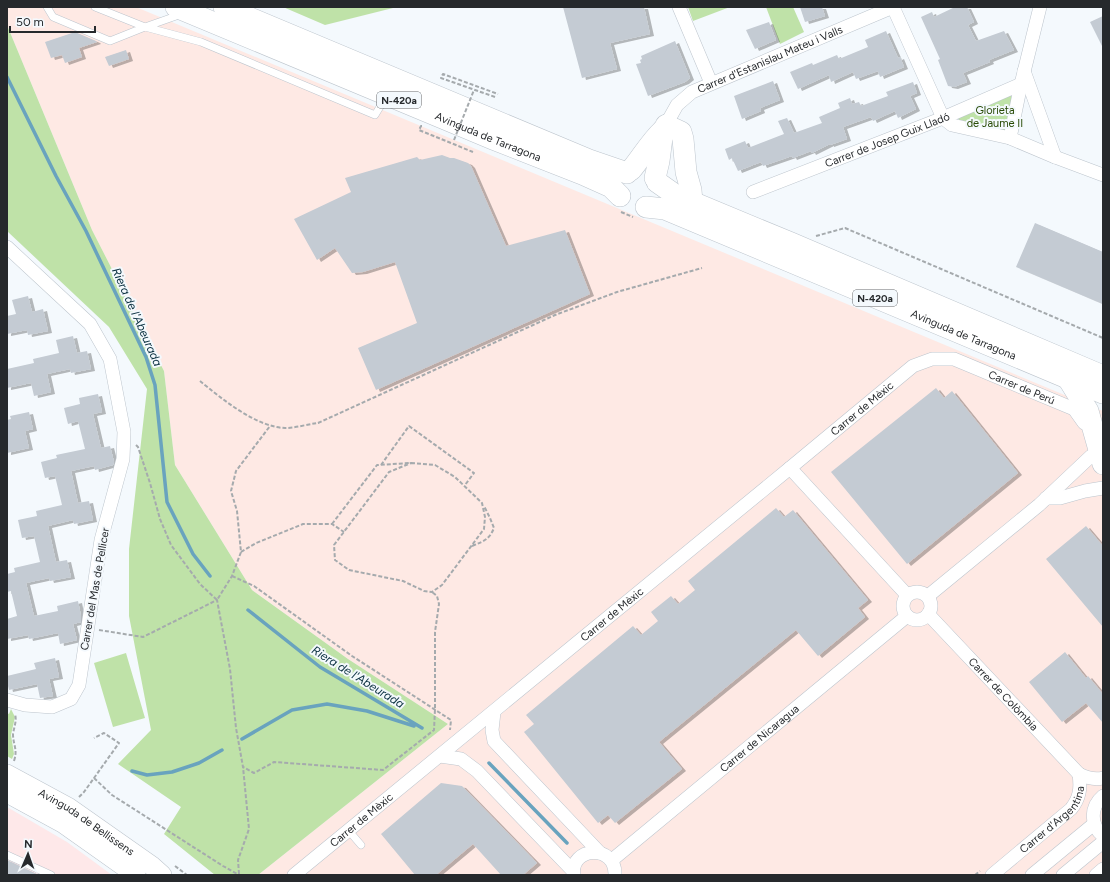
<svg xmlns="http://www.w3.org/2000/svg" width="1110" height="882" font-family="Figtree,sans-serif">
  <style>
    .industrial { fill: #fee9e4 }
    .medical { fill: #fee8e9 }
    .green { fill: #bfe2a8 }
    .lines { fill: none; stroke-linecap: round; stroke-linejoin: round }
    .stream { stroke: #69a3be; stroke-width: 3.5 }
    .building { fill: #c4cbd3; filter: url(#shadow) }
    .lane-casing { stroke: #bdc5cd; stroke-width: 8 }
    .street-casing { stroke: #bdc5cd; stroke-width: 14 }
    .secondary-casing { stroke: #bdc5cd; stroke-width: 20 }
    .primary-casing { stroke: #bdc5cd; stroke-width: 22 }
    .path { stroke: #a5aaad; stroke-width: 2; stroke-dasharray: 4 2; stroke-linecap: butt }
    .lane { stroke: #fff; stroke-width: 7 }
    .street { stroke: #fff; stroke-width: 13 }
    .secondary { stroke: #fff; stroke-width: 19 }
    .primary { stroke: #fff; stroke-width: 21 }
    .path-bridge { stroke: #a5aaad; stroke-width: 2; stroke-dasharray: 4 2; stroke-linecap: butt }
    .labels { text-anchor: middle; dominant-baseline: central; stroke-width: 4; stroke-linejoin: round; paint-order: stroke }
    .shield { fill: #f4f9fd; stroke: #64676b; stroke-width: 1 }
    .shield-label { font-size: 10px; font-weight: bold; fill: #26292c }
    .street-label { font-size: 11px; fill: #26292c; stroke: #f4f9fd }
    .park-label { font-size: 11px; fill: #294b06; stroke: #f4f9fd }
    .water-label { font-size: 12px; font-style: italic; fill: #092f3f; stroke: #f4f9fd }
  </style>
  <defs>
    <filter id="shadow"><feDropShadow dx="4" dy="2" stdDeviation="0" flood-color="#0004"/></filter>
  </defs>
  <rect width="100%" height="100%" fill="#f4f9fd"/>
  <path class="industrial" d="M7 7H136L1103 411V875H258L448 724 348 659 252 590 175 465 164 371 92 230 7 25Z"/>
  <path class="medical" d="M7 807 67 842 112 875H7Z"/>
  <path class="green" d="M283 7H397L325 25Z
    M688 7H730L693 21Z
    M766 7H793L804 32 780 44Z
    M7 25 92 230 164 371 175 465 252 590 348 659 448 724 258 875H215L164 834 181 807 118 764 151 730 129 616V549L147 389 109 327 7 231Z
    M1009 95 1013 97 1006 130 1002 131 959 120 958 118Z
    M126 653 145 718 113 727 94 663Z
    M11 709 15 717 11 735 14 754 12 759 7 756V713L9 714Z"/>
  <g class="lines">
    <path class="stream" d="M7 77 56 176 86 231 146 357 155 385 167 502 193 554 210 576
      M248 610 320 667 422 728
      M242 739 292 710 327 704 367 711 414 726
      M489 763 567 843
      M132 771 147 775 172 772 199 763 222 750"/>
  </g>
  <path class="building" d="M563 7H644L650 34 610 43 617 69 582 78Z
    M800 7H822L825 16 805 22Z
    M955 7H967L974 22 968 25 976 41 1004 31 1014 50 989 60 990 62 963 73 967 82 954 87 948 86 938 60 940 59 921 17 932 12 934 17Z
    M1103 16V48L1090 22Z
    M769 22 776 40 755 49 746 30Z
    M886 31 898 58 900 57 904 67 880 77 878 71 856 79 853 72 831 82 829 75 798 89 790 72 812 63 813 65 837 55 839 59 868 47 865 40Z
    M75 32 96 41 97 42 79 48 82 57 65 63 62 55 51 58 45 42Z
    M675 41 690 78 685 82 648 96 636 64 641 63 640 60 642 59 641 56Z
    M126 50 129 59 109 66 105 57Z
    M773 81 780 100 760 108 761 111 742 119 734 96Z
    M913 82 917 93 910 96 916 109 898 118 895 111 873 121 871 117 843 127 847 139 830 145V144L812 153 811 151 793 158 792 156 763 166 761 162 738 171 732 158 729 160 725 149 745 141 748 148 784 134 778 121 787 118 794 133 822 123 819 117 840 108 838 103 850 98 852 104 859 102 861 106 888 96 886 92Z
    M442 155 450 158H454L468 163 471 166 506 246 565 230 590 294 376 390 358 348 417 323 395 262 363 272 352 273 335 248 317 260 294 219 351 192 345 178 417 157 420 160Z
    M1035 223 1103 252V304L1016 267Z
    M28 296 32 312 43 309 48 331 28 335 27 330 7 334V316L16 314 12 300Z
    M73 336 77 353 87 351 91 369 71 373 70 369 47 374 51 392 34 396 31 383 7 388V369L34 363 33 359 59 353 56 340Z
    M936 388 944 398 952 391 1018 473 907 564 831 472Z
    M98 394 102 412 93 414 101 448 110 446 114 462 113 465 95 470 94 466 71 471 78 503 89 501 93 520 74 524 73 520 48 526 56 562 67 560 71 577 50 581 49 578 26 583 34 616 58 611 57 606 78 601 81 616V622L73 624 77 640 60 644 58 633 29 639 28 635 7 639V619L17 616 11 591 7 592V574L15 572 14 568 40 562 34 536 22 538 18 520 37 516 36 511 62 505 55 476 45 478 41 462 57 458 56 455 85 449 78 421 68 424 64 408 80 404 79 398Z
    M29 412 33 429 25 431 29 448 7 453V420L11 419 10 416Z
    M776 508 784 517 793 510 868 600 858 608 865 617 818 656 796 630 659 742 682 769 615 823 608 815 598 823 524 732 534 724 526 715 633 626 641 635 658 621 651 612 671 596 678 604 695 590 688 581Z
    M1086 526 1103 546V627L1046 559Z
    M1065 652 1086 678 1088 676 1103 694V723L1086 703 1062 722 1029 682Z
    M55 658 59 677 49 679 53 696 40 698 37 684 9 690 7 682V676L36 669 34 663Z
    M441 783 462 786 537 863 523 875H501L473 844 436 875H415L381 834Z
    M7 860 39 875H7Z"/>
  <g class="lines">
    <g class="lane-casing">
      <path id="lane" d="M47 7 53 17 110 41 145 27 179 15 180 13
        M95 7 145 27 201 42 375 115 386 97
        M349 831 361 845
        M7 855 51 875"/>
    </g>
    <g class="street-casing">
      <g id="street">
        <path d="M679 7 711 83"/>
        <path d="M893 7 943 118 952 125 1010 138 1055 157 1103 175"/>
        <path d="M1024 71 1055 157"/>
        <path id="s1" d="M663 130 677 105 692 92 893 7"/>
        <path d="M1010 138 1021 84 1040 7"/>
        <path id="s2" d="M753 192 943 118 1021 84"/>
        <path d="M7 247 90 324 110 359 124 432 123 459 101 540 79 685 71 699 52 707 25 705 7 700"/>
        <path d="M790 468 907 595"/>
        <path d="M1046 498H1060L1085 491 1103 488"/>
        <circle cx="917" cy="606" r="14"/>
        <path d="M928 596 1039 505 1091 456"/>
        <path id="s3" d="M928 614 1079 774"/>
        <path d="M494 712 492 730 494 741 600 853"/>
        <path d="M440 756 461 759 477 771 573 871"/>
        <path d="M1103 796C1090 807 1090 825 1103 836"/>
        <path id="s4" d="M612 860 907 616"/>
        <path id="s5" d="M294 875 790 468 913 366 932 359H954L1074 409 1084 423"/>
        <path d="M574 875C569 847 616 843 615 875"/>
        <path id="s6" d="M992 875 1071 809C1080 798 1081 788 1079 774 1087 778 1094 780 1103 778"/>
        <path d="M1032 875 1094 824"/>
        <path d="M1063 875 1103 842"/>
        <path d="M1096 875 1103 869"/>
      </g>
    </g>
    <g class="secondary-casing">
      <g id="secondary">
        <path id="s7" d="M7 774 68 807 152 866 162 875"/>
        <path d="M7 793 64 824 136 875"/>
      </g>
    </g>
    <g class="primary-casing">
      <g id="primary">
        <path id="s8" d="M176 7 493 139 582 174 611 187 620 196"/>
        <path d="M224 7 589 160 627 173"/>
        <path d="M666 125 681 132 683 139 686 172 691 190 692 202"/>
        <path d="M631 170C642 157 650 142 663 130"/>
        <path d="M655 178 659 161 663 130"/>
        <path d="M657 182 674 194 692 202 791 243 1103 376"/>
        <path id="s9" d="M646 207 665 209 1103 393"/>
        <path d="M1067 377 1088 411 1103 464"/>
      </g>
    </g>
    <path class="path" d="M495 97 441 78 443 74 498 94
      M422 126H421L419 130 473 152
      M621 212 633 217
      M816 236 845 228 1103 338
      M200 381C222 399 256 427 285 428 296 428 308 424 318 423L555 315 617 292 702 268
      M136 445 138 447 150 483 160 519 171 545 200 584 217 600 232 576 241 552 237 511 231 491 236 471 270 426
      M411 463 435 465 455 477 482 503 485 517 484 529 442 585 432 592 424 591 403 581 349 570 335 560 334 545 389 472Z
      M381 465 409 426 474 473 465 485
      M332 524 377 465 409 463
      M472 546C484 541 489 540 494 528L490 518 484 506
      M241 552 256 543 303 524H332L344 532
      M232 576 254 586 352 656 451 720 450 730
      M99 630 143 637 217 600 230 669 236 728 243 767 254 773 274 762 383 770 434 730 435 709V632L439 604 437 596 432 592
      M14 761C18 749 13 745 13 734 14 727 17 721 15 714
      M94 778 112 795 223 866 239 875
      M79 797 84 792 119 743 104 733 94 738
      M175 866 187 875
      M239 874 238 860 249 829 243 767
      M975 875 980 871"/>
    <use href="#lane" class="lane"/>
    <use href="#street" class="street"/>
    <use href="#secondary" class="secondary"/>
    <use href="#primary" class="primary"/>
    <path class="path-bridge" d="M454 140 474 90"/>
  </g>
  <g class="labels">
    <g class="shield">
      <rect x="377" y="92" width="44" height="16" rx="3"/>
      <rect x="853" y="290" width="44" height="16" rx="3"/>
    </g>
    <g class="shield-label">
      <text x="399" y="100">N-420a</text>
      <text x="875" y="298">N-420a</text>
    </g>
    <g class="street-label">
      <text stroke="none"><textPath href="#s1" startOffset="133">Carrer d'Estanislau Mateu i Valls</textPath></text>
      <text stroke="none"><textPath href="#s8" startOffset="338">Avinguda de Tarragona</textPath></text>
      <text stroke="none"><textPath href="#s2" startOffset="144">Carrer de Josep Guix Lladó</textPath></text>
      <text stroke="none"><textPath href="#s9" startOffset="343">Avinguda de Tarragona</textPath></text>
      <text stroke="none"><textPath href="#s5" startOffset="917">Carrer de Perú</textPath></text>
      <text stroke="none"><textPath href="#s5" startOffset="735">Carrer de Mèxic</textPath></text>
      <text transform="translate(95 589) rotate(-80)">Carrer del Mas de Pellicer</text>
      <text stroke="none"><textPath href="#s5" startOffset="411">Carrer de Mèxic</textPath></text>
      <text stroke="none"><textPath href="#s3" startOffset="110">Carrer de Colòmbia</textPath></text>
      <text stroke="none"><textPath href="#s4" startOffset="191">Carrer de Nicaragua</textPath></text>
      <text stroke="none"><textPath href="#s6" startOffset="83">Carrer d'Argentina</textPath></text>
      <text stroke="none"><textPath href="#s5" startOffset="87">Carrer de Mèxic</textPath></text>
      <text stroke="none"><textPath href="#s7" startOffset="93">Avinguda de Bellissens</textPath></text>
    </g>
    <g class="park-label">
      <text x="995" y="110">Glorieta<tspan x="995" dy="13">de Jaume II</tspan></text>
    </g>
    <g class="water-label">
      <text transform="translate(137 317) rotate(66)">Riera de l'Abeurada</text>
      <text transform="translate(358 677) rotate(32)">Riera de l'Abeurada</text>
    </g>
  </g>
  <rect width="1110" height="882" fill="none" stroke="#26292c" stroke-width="16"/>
  <g transform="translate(28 854) rotate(2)" stroke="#f4f9fd" stroke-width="3" paint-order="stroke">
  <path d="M0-3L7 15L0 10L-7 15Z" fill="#26292c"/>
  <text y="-6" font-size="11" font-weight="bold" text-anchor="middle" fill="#26292c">N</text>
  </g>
  <path d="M10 26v6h85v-6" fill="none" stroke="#26292c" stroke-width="2"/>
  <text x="16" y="26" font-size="12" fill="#26292c" stroke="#f4f9fd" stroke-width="3" paint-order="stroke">50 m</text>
</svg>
